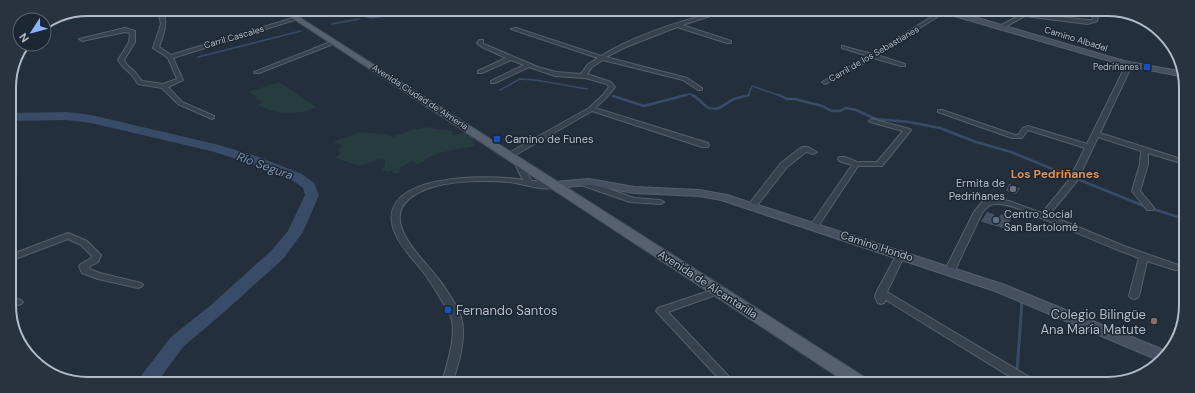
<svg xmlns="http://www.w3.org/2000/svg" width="1195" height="393" font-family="'DM Sans',sans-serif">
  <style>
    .green { fill: #263c3f }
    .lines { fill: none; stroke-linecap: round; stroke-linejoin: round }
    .stream-far2 { stroke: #394c67; stroke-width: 1.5 }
    .stream-far1 { stroke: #394c67; stroke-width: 2.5 }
    .stream { stroke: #394c67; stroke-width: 3 }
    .river { fill: #394c67; fill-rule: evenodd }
    .building { fill: #455162; stroke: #1f2835 }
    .minor-casing { stroke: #565f6c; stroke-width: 2 }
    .secondary-casing { stroke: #565f6c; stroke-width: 2 }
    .primary-casing { stroke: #414a57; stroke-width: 2 }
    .minor { fill: #38414e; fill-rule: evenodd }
    .secondary { fill: #465061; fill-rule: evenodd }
    .primary { fill: #56606e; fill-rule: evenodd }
    .transit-dot { fill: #1a4fb4; stroke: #1d2633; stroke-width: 1.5 }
    .worship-dot { fill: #6b7280; stroke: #1d2633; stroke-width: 1.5 }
    .service-dot { fill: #5c6f8a; stroke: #1d2633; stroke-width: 1.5 }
    .education-dot { fill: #8d6e63; stroke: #1d2633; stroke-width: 1.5 }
    .labels { text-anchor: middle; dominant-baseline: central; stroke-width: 3; stroke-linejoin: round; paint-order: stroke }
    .far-street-label { font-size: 9px; fill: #b4bcc9; stroke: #1d2633 }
    .far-poi-label { font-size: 9px; fill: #b4bcc9; stroke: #1d2633; text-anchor: end }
    .poi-label { font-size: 11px; fill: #b4bcc9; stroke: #1d2633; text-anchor: start }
    .street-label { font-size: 11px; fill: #b4bcc9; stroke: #1d2633 }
    .water-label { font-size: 12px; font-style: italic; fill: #7c92b1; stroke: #1d2633 }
    .neighbourhood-label { font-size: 12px; font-weight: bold; fill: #d59563; stroke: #1d2633 }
    .near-poi-label { font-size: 13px; fill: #b4bcc9; stroke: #1d2633; text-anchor: start }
    .rim { fill: none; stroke: #b4bcc9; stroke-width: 2 }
  </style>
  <rect width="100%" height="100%" fill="#242f3e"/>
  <path class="green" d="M279 82 316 107C295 116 278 115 258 105L263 102 255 99 257 96 248 92Z
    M429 127C437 131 444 129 452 131L453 135 466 132 473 137 474 146C461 149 430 152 424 162L417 164 412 161 400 168 399 173H392L393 170 388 172 382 169 385 166V160L379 159 360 166 335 158 341 153 338 150 342 145 334 143 338 139 346 138 360 132 383 134 393 137 411 130Z"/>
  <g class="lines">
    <path class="stream-far2" d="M519 10H521
      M584 10 586 12 602 10
      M135 11 136 9
      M366 17 372 18 425 10
      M50 20 72 15 73 12
      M332 24 359 19
      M198 57 301 31
      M500 90 520 79 535 80 587 89
      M682 96 690 94 695 96
      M748 96 752 86 781 96"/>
    <path class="stream-far1" d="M692 95C699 98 702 104 707 107 719 113 725 103 734 99 739 97 745 97 749 95
      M779 95 787 99H795L822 106 832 111H840L846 108 856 110 876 119 909 122 940 128 976 142 1011 152 1144 206 1184 219
      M613 96 644 106 686 95"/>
    <path class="stream" d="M1017 371 1022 301
      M1027 376 1043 384"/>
    <path class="river" d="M67 112 91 115 215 144 256 156 302 174 314 183 319 195 303 232 283 259 223 313 183 347 158 381H137L171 337 211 305 271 251 288 231 305 195 303 188 292 180 246 162 211 151 91 123 67 120 9 121V113Z"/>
  </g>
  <path class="building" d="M1009 183 1021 188 1016 195 1005 191Z
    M987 211 999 216 1001 213 1012 217 1007 230 980 222Z"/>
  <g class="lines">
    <g class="minor-casing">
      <path id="minor" d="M158 9H163C168 23 164 34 159 47L171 55 296 17 301 18 173 58 183 80 168 87 182 102 214 116V118L212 119 178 104 162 88 138 84 131 74 123 67 118 60 129 42 130 33 125 32 82 41 79 39 125 28 135 31V42L124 60 127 65 135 72 142 81 163 84 177 79 168 58 153 48 161 24Z
        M172 9H180L169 12V10Z
        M720 11H726L682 25 731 41V43H727L677 27 626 47 606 57 687 78 702 88V90H698L683 80 603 60 592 67 587 74 611 82 615 87 607 97 595 108 708 143 709 145 708 147H702L592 111 512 157H506L505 155 589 108 603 95 609 87 607 84 585 78 555 76 529 67 495 83H491V81L524 65 511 60 482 73H478V71L506 58 482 47 477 43 479 40H483V43L486 45 538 67 556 72 581 74 588 64 598 58 511 29 516 28 601 56C637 34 680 21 720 11Z
        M941 11 945 12 877 55 905 64V66H901L873 58 827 83 825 84 822 82 868 56 842 48V46L872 54Z
        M1095 12H1099L1097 21 1088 24 1025 16 1003 28 998 27 1024 13 1088 20H1092Z
        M333 41 338 42 259 73H255L254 72Z
        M1129 63 1132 65 1100 133 1184 160V164L1148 153V164L1140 191 1154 208 1153 210H1147L1132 191 1140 164 1141 151 1098 137 1077 181 1049 215 1124 246 1181 266 1183 268 1181 270H1175L1147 261 1139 296 1137 298 1134 299 1131 298 1129 296 1139 258C1103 245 1068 228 1031 214 1021 210 1008 203 996 204 989 204 986 208 982 213L955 270 953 272H947L945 270 974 212 983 201 997 199 1009 201 1042 213 1069 180 1085 148 1028 130 1022 138H1012L938 112V110H942L1015 135H1018L1023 128 1028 126 1087 144 1126 65Z
        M872 119 910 129 911 130 882 166H858L817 228H811L810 226 852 165 839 161 838 159 839 157H845L857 162H877L903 131 870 122 869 121Z
        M802 147H808L817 152 813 154 806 152 787 167 755 208H749L748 206 749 204 781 163Z
        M515 160H521L522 162 529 177 532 181H536L544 176 548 178 543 184 555 183 559 185C549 194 522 183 509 182 480 180 426 179 405 203 386 226 423 259 436 276 443 284 458 307 461 317 467 335 459 365 452 382H442C447 364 457 335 451 317 449 311 445 306 442 301 436 291 431 282 424 273 414 260 401 248 395 233 370 172 490 174 523 180L514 162Z
        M578 180H584L634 198 660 200 664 202 660 204 630 202 578 184 577 182Z
        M68 233 87 241 101 255 98 262 89 267V269L100 273 141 283 143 285 141 287 138 288 98 279 82 273 79 266C83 261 90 261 92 256L81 245 68 239 10 261V255Z
        M901 251 904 252 905 254 887 292 1036 381 1037 384H1022L886 300 884 303 881 304 878 303 875 297 876 293 897 254 898 252Z
        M718 288 721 289 723 291 721 293 668 312 735 383H723L656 311 658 308Z
        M10 297 21 300 23 302 21 304 18 305 10 304Z"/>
    </g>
    <g class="secondary-casing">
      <path id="secondary" d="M937 11H950L971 16 1124 61 1184 72V77L1120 64Z
        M589 179 634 187 699 190 727 195 1005 285 1166 351 1160 361 1158 360 995 291 721 200 699 196 634 193 589 185 555 188 550 185 555 182Z"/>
    </g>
    <g class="primary-casing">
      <path id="primary" d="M280 10H288L866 378 868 383H847Z"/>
    </g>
    <use href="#minor" class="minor"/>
    <use href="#secondary" class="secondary"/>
    <use href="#primary" class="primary"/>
  </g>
  <g class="transit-dot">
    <rect x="1143" y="63" width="8" height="8" rx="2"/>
    <rect x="493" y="135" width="8" height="8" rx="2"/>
    <rect x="444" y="306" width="8" height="8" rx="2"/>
  </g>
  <circle class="worship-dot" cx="1013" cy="189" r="4"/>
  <circle class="service-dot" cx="996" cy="220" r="4"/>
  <circle class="education-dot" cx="1154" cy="321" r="4"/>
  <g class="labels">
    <g class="far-street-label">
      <text transform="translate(234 37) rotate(-16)">Carril Cascales</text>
      <text transform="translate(1076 39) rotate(17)">Camino Albadel</text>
      <text transform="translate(874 54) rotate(-30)">Carril de los Sebastianes</text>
      <text transform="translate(420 97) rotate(33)">Avenida Ciudad de Almería</text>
    </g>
    <g class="far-poi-label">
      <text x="1139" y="67">Pedriñanes</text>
    </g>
    <g class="poi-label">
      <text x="505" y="139">Camino de Funes</text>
      <text x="1005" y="183" text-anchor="end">Ermita de<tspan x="1005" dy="13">Pedriñanes</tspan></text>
      <text x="1004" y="214">Centro Social<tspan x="1004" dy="13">San Bartolomé</tspan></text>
    </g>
    <g class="street-label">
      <text transform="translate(877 246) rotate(18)">Camino Hondo</text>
      <text transform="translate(708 284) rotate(33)">Avenida de Alcantarilla</text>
    </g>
    <g class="water-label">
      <text transform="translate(265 166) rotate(20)">Río Segura</text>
    </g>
    <g class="neighbourhood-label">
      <text x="1055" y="174">Los Pedriñanes</text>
    </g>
    <g class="near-poi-label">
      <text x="456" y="310">Fernando Santos</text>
      <text x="1146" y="314" text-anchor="end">Colegio Bilingüe<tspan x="1146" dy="15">Ana María Matute</tspan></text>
    </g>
  </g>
  <path d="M0 0H1195V393H0ZM88 16H1107A72 72 0 0 1 1179 88V305A72 72 0 0 1 1107 377H88A72 72 0 0 1 16 305V88A72 72 0 0 1 88 16Z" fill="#29323f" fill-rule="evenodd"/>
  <path class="rim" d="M88 16H1107A72 72 0 0 1 1179 88V305A72 72 0 0 1 1107 377H88A72 72 0 0 1 16 305V88A72 72 0 0 1 88 16Z"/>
  <g transform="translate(32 32) rotate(234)"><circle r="19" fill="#1d2633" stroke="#59626f"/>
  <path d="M0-3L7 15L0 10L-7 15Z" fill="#8ab4f8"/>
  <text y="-6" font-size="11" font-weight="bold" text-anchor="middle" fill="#b4bcc9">N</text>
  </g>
</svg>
